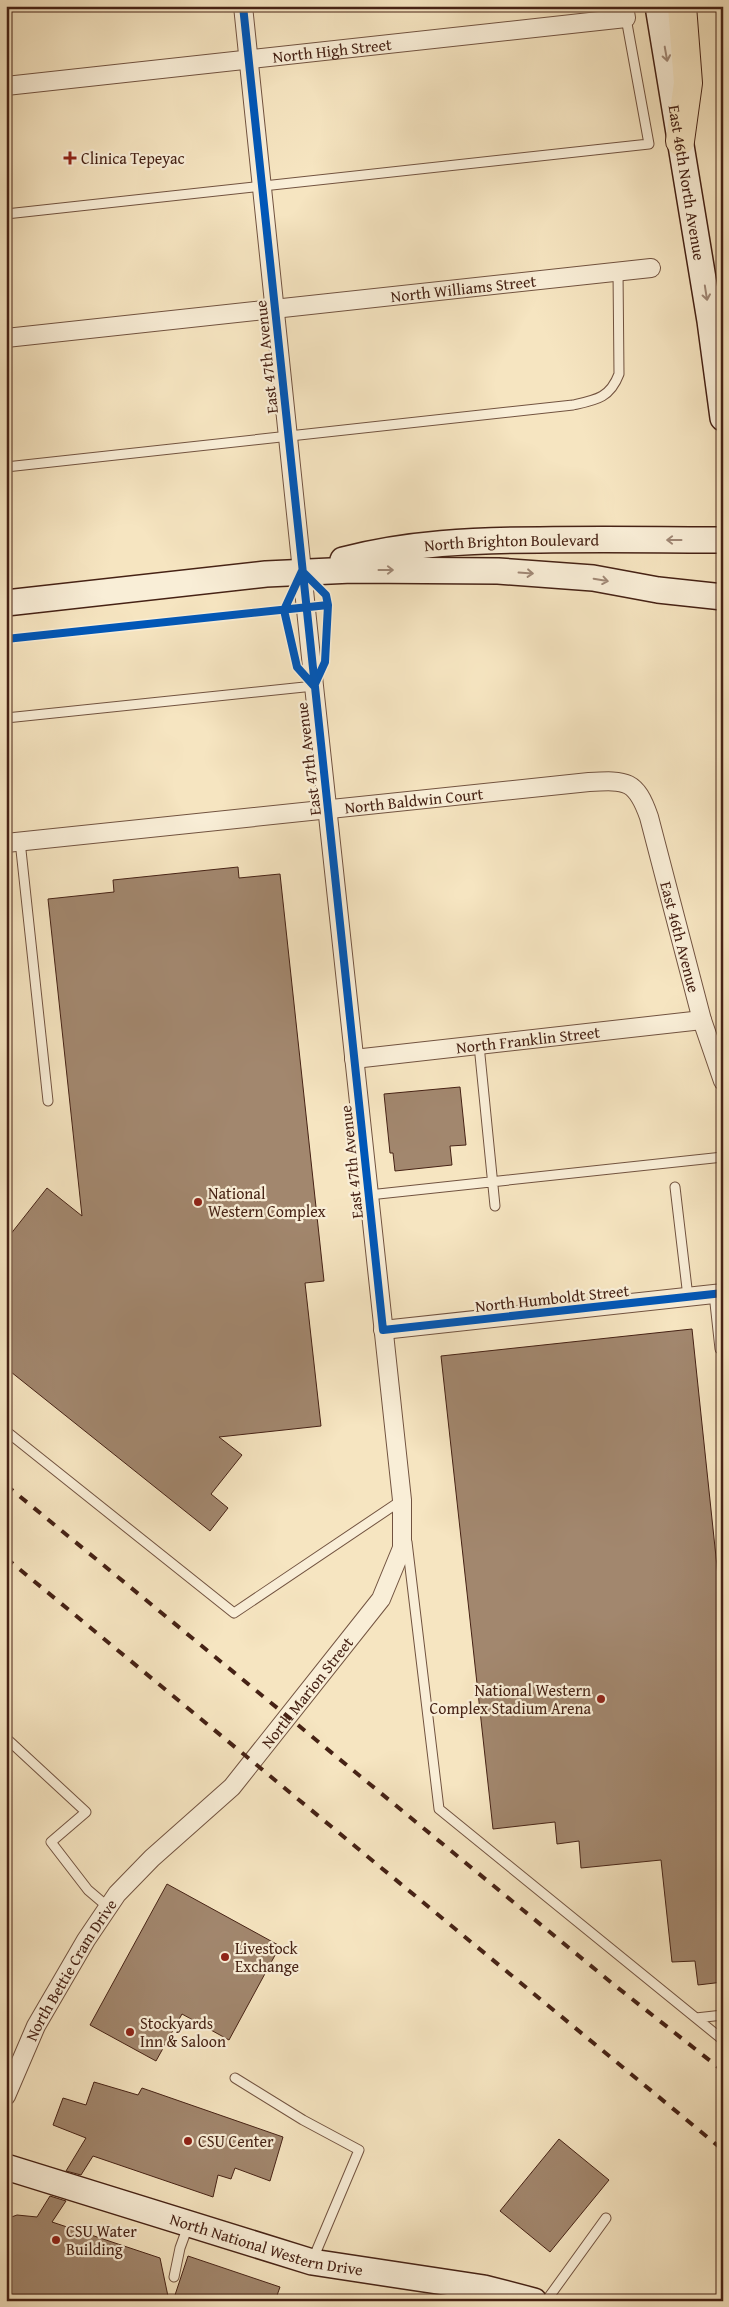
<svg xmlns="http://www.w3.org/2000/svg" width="729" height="2307" font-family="'Gentium Book Plus',serif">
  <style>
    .building { fill: #a2876e; stroke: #462215 }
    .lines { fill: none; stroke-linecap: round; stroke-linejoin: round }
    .lane-casing { stroke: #725340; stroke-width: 11 }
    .street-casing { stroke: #725340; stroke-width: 20 }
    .secondary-casing { stroke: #462215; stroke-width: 28 }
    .highway-casing { stroke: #462215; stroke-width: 30 }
    .lane { stroke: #f9eed7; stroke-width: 9 }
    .street { stroke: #f9eed7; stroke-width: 18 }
    .secondary { stroke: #f9eed7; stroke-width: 25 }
    .highway { stroke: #f6e5c1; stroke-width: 28 }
    .rail { stroke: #462215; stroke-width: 4; stroke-dasharray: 9 9; stroke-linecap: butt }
    .cycleway-casing { stroke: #f9eed7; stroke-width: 11 }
    .cycleway { stroke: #0057b8; stroke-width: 8 }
    .oneway { stroke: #a08876 }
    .poi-dot { fill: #8f2418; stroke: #f9eed7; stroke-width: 2 }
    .labels { text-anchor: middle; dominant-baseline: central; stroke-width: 4.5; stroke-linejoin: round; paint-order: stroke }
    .street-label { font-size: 16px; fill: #462215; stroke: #f9eed7 }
    .poi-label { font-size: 16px; fill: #462215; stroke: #f9eed7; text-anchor: start }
  </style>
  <rect width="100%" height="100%" fill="#f6e5c1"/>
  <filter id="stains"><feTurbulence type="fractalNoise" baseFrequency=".004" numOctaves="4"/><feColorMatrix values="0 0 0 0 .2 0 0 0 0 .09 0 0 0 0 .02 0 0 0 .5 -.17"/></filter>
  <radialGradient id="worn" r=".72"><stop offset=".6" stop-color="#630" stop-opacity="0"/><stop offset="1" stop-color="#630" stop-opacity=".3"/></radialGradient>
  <path class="building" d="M238 867 239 878 280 874 324 1281 305 1283 321 1426 219 1437 242 1455 211 1494 228 1508 210 1531 6 1368V1240L47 1188 82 1216 48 899 114 892 113 880Z
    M460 1087 466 1145 450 1146 452 1165 395 1171 393 1153H390L384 1094Z
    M692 1329 718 1576H723V1982L698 1985 695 1961 672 1962 661 1860 581 1868 579 1841 557 1844 555 1822 493 1829 441 1356Z
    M167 1884 280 1946 229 2040 182 2014 156 2061 90 2025Z
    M94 2082 138 2095 142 2088 283 2137 270 2181 235 2168 231 2179 218 2175 213 2197 93 2156 81 2175 66 2171 86 2138 53 2125 63 2098 86 2105Z
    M559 2139 609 2180 550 2252 500 2211Z
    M50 2196 66 2201 52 2222 160 2258 169 2301H6V2219L17 2215 37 2217Z
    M188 2256 280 2287 275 2301H173Z"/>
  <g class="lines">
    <g class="lane-casing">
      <path id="lane" d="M6 214 649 144 626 18
        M6 467 573 405C596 400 610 398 619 374L618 272
        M6 718 314 686
        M20 841 48 1101
        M479 1045 495 1206
        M675 1187 688 1297
        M369 1195 723 1157
        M714 1294 720 1349 723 1348
        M6 1431 234 1613 402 1500
        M407 1542 439 1809 723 2040
        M6 1738 86 1812 51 1842 88 1890 108 1907
        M696 2018 723 2015
        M235 2078 303 2120 359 2150 313 2259
        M174 2277 180 2248 188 2226
        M546 2301 606 2218"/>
    </g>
    <g class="street-casing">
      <g id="street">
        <path id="s1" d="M6 86 626 18 624 6"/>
        <path id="s2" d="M6 338 651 268"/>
        <path id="s3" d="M6 843 589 782C627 780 636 780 649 817L702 1020 723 1081"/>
        <path id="s4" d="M354 1059 702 1020"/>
        <path d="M383 1330 723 1293"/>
        <path id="s5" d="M6 2096 36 2026 86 1940 117 1894 152 1858 232 1787 381 1599 402 1548V1500L314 686 243 6"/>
      </g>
    </g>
    <g class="secondary-casing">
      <g id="secondary">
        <path id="s6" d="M658 6 710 321 723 418"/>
        <path id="s7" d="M343 560C407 543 475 540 540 540 601 539 662 540 723 540"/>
        <path d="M6 603 266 574 352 570 498 571 593 578 658 590 723 597"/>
        <path id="s8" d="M6 2167 312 2262 484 2288 534 2301"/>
      </g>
    </g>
    <g class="highway-casing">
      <path id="highway" d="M680 141 688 83 682 6"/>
    </g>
    <use href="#lane" class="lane"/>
    <use href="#street" class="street"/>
    <use href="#secondary" class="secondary"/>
    <use href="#highway" class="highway"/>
    <path class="rail" d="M6 1485 613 1984 723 2071
      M6 1558 723 2150"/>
    <g class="cycleway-casing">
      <path id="cycleway" d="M243 6 383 1330 723 1293
        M302 571 326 595 328 605 325 662 314 686 297 667 284 610Z
        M6 639 328 605"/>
    </g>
    <use href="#cycleway" class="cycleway"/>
  </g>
  <defs><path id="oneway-shaft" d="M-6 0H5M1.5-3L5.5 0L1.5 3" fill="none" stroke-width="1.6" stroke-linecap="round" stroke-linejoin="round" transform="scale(1.25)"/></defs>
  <g class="oneway">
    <use href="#oneway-shaft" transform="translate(666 54) rotate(80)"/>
    <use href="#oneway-shaft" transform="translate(706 293) rotate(81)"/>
    <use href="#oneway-shaft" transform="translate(674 540) rotate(-180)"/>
    <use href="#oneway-shaft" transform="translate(386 570)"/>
    <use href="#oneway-shaft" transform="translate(526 573) rotate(4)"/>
    <use href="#oneway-shaft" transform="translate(601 580) rotate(10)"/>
  </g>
  <g class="poi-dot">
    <path d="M67.5 150.5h5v5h5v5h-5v5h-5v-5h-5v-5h5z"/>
    <circle cx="198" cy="1202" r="5"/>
    <circle cx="601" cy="1699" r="5"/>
    <circle cx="225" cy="1957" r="5"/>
    <circle cx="130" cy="2032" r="5"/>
    <circle cx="188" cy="2141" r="5"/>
    <circle cx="56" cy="2240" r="5"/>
  </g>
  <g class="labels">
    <g class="street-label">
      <text stroke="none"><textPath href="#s1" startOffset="328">North High Street</textPath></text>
      <text stroke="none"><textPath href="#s6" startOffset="179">East 46th North Avenue</textPath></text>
      <text stroke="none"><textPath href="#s2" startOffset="460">North Williams Street</textPath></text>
      <text transform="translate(266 357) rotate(-96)">East 47th Avenue</text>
      <text stroke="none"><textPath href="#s7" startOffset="170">North Brighton Boulevard</textPath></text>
      <text transform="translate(308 759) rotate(-97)">East 47th Avenue</text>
      <text stroke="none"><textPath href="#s3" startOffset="410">North Baldwin Court</textPath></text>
      <text stroke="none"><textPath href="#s3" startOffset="789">East 46th Avenue</textPath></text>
      <text stroke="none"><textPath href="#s4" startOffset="175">North Franklin Street</textPath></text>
      <text transform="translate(351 1162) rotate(-96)">East 47th Avenue</text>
      <text transform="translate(552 1298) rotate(-6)">North Humboldt Street</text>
      <text stroke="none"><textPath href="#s5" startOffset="509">North Marion Street</textPath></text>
      <text stroke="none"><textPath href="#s5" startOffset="142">North Bettie Cram Drive</textPath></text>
      <text stroke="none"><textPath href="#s8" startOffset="272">North National Western Drive</textPath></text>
    </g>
    <g class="poi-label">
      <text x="81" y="158">Clinica Tepeyac</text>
      <text x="208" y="1193">National<tspan x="208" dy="18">Western Complex</tspan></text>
      <text x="591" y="1690" text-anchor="end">National Western<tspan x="591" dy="18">Complex Stadium Arena</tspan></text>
      <text x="235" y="1948">Livestock<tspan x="235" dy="18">Exchange</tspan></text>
      <text x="140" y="2023">Stockyards<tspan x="140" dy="18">Inn &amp; Saloon</tspan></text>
      <text x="198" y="2141">CSU Center</text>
      <text x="66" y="2231">CSU Water<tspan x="66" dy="18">Building</tspan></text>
    </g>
  </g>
  <rect width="729" height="2307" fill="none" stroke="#f6e5c1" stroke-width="25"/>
  <rect x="8" y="8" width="714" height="2292" fill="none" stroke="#462215" stroke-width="2.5"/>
  <rect x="12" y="12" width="704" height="2282" fill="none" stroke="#462215"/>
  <rect width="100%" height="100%" filter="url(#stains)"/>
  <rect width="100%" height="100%" fill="url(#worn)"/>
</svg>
